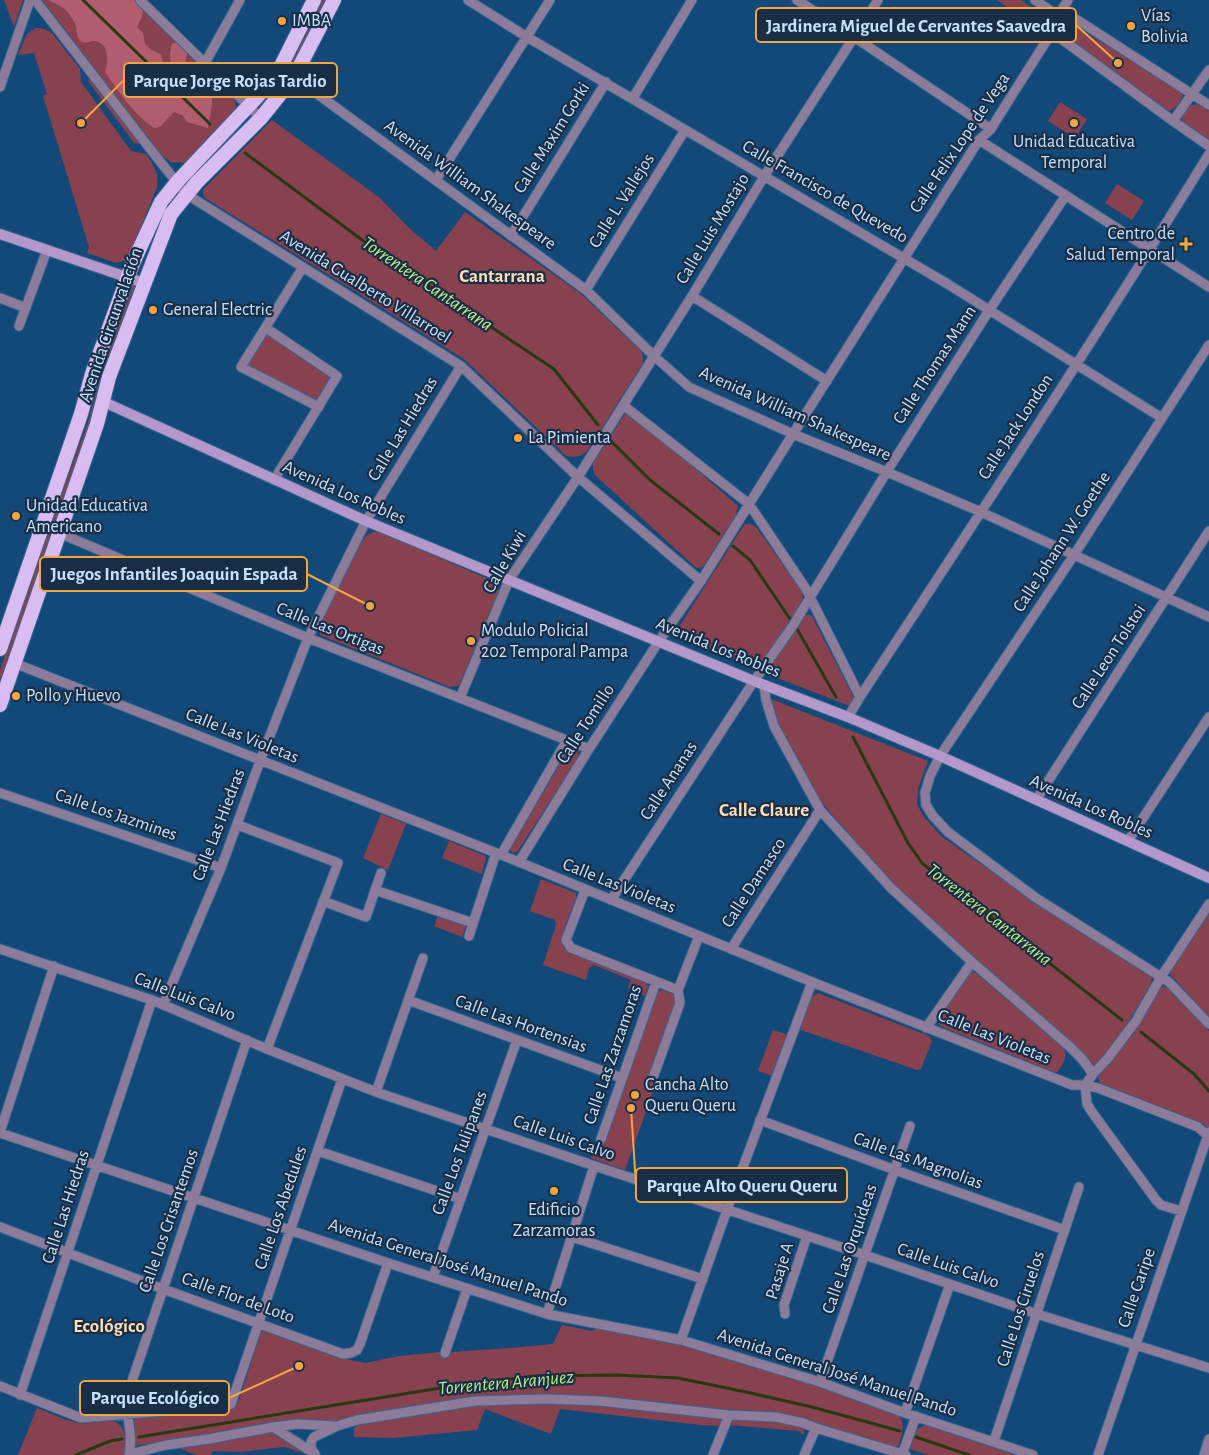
<svg xmlns="http://www.w3.org/2000/svg" width="1209" height="1455" font-family="'Alegreya Sans',sans-serif">
  <style>
    .green { fill: #87414f }
    .forest { fill: #b25d6d }
    .lines { fill: none; stroke-linecap: round; stroke-linejoin: round }
    .stream { stroke: #273911; stroke-width: 3 }
    .minor-casing { stroke: #366792; stroke-width: 11 }
    .secondary-casing { stroke: #366792; stroke-width: 12 }
    .trunk-casing { stroke: #366792; stroke-width: 16 }
    .minor { stroke: #8c7c9a; stroke-width: 9 }
    .secondary { stroke: #b398c9; stroke-width: 10 }
    .trunk { stroke: #d9bcf2; stroke-width: 14 }
    .poi-dot { fill: #f2a541; stroke: #192e44; stroke-width: 2 }
    .labels { text-anchor: middle; dominant-baseline: central; stroke-width: 4.5; stroke-linejoin: round; paint-order: stroke }
    .poi-label { font-size: 18px; fill: #c5e0fc; stroke: #192e44; text-anchor: start }
    .street-label { font-size: 18px; fill: #c5e0fc; stroke: #192e44 }
    .neighbourhood-label { font-size: 19px; font-weight: bold; fill: #fddcb8; stroke: #192e44 }
    .water-label { font-size: 19px; font-style: italic; fill: #bbeb84; stroke: #192e44 }
    .leader { fill: none; stroke: #f2a541; stroke-width: 2 }
    .callout-dot { fill: #f2a541; stroke: #192e44; stroke-width: 2 }
    .callout { fill: #192e44; stroke: #f2a541; stroke-width: 2 }
    .callout-label { font-size: 19px; text-anchor: middle; font-weight: bold; fill: #c5e0fc }
  </style>
  <rect width="100%" height="100%" fill="#124978"/>
  <path class="green" d="M4 0H23L14 27Z
    M42 0H134L234 97 236 107 235 112 184 163 171 162 161 155Z
    M321 0H326L290 72 261 109 258 106 280 80Z
    M997 0H1021L1050 20 1044 32Z
    M1066 24H1071L1184 92C1181 101 1177 108 1169 111L1081 50 1062 33V28Z
    M35 28H41L51 32 80 69 81 82 131 151 146 154C154 167 159 171 157 187L130 254 126 260 116 263 87 253 89 247 43 96 47 94 34 53 18 55 27 34Z
    M89 77 140 144 134 143 88 81Z
    M1060 102 1087 119 1075 138 1048 121Z
    M1199 104 1209 111V141L1183 124 1182 117 1191 105Z
    M272 120 380 198 407 226 436 251 465 212 580 293 641 351 643 356V363L588 450C581 457 576 458 566 456L464 359 205 198 203 194V190Z
    M1117 184 1144 201 1132 220 1105 203Z
    M133 286 137 288 0 690V670L28 586 89 419 101 374Z
    M266 334 270 335 333 376 318 401 249 367 247 363Z
    M629 412 633 414 738 506 736 515 703 567 697 568 693 565 596 476 593 470V463L625 414Z
    M749 523 756 527 802 591 803 599 791 622 761 665 755 667H751L680 636 677 630 744 525Z
    M373 532H381L495 582C499 587 499 591 497 596L460 683 458 686 450 687 320 635 319 632 320 625 356 550 367 535Z
    M805 615H811L813 618 856 702 852 707 770 675 768 671 773 662Z
    M766 697 928 761 918 789 917 804 924 817 941 836 1029 898 1152 977 1151 984 1125 1028 1098 1063 1093 1065 1075 1046 972 957 891 882 823 804 790 755Z
    M571 750 577 751 579 755 578 759 517 852 512 853 510 848 567 752Z
    M381 814 406 824 388 870 363 858Z
    M449 841 483 855 486 857 482 874 442 858Z
    M541 879 576 893V900C570 915 557 936 567 951L646 981 648 986 645 996 628 988 631 980 594 965 589 968 586 980 543 965 556 925 555 920 530 911Z
    M1209 912V1017L1170 974 1171 970Z
    M438 916 466 926 462 937 434 926Z
    M972 971 976 973 1063 1047C1069 1055 1063 1065 1057 1072H1054L942 1027 939 1024 940 1016 970 973Z
    M1163 986 1167 987 1209 1031V1130L1204 1124 1100 1083 1098 1078 1099 1074 1134 1033 1159 990Z
    M662 990 674 994 678 999 650 1075 658 1078 625 1170 591 1158 655 995 659 991Z
    M818 993 929 1036 932 1041 921 1069 917 1070 801 1030 800 1028 812 997Z
    M773 1030 788 1035 773 1076 758 1071Z
    M562 1325 592 1331 599 1327 681 1345 823 1388 897 1413C909 1425 899 1441 895 1455L810 1421 779 1412 474 1397 325 1423 293 1422 243 1428 211 1435 169 1440 135 1446 134 1418 223 1411C233 1410 237 1405 240 1397L261 1332 264 1329 350 1360 365 1363 399 1356 441 1352V1355L448 1358 450 1352 511 1348 553 1344Z
    M562 1402 597 1404 723 1418 720 1426 701 1425 560 1409 551 1434 485 1409 477 1430 394 1438 354 1437V1429L356 1425 367 1422 402 1417 467 1405Z
    M37 1408C49 1412 66 1421 78 1423 94 1426 120 1410 125 1436 126 1442 126 1449 124 1455H18Z
    M732 1418C750 1419 792 1419 805 1431L803 1435 799 1431 729 1425Z
    M931 1425 1016 1455H929L910 1449 917 1429 924 1426Z
    M273 1431 309 1455 285 1447 239 1452 213 1451 211 1455H197L176 1447Z"/>
  <path class="forest" d="M49 0H134L143 9 142 17 137 27 143 33 145 43 151 50 161 54 164 66 171 71 170 52 172 44 179 41 188 49 185 64 187 80C193 80 202 80 206 84 217 95 210 115 208 128L187 122 182 115 174 112 160 127 154 128C134 115 119 92 105 72 108 62 110 42 94 41 89 41 84 45 80 40 76 36 77 30 76 26 73 19 68 11 62 7 58 4 52 3 49 0Z"/>
  <g class="lines">
    <path class="stream" d="M83 0 210 124
      M245 153 377 251 554 369 598 425
      M611 441 650 480 719 534
      M733 546 750 560 790 619
      M797 629 836 697
      M853 737 908 843 922 863 1122 1020
      M1141 1032 1194 1074 1209 1091
      M139 1437 465 1384 536 1376 617 1375 678 1378 746 1392 812 1407 900 1431
      M916 1437 969 1455
      M76 1455 110 1441 122 1439"/>
    <g class="minor-casing">
      <path id="minor" d="M35 0 151 150 186 194 461 366 578 477 701 581
        M140 0 261 118
        M468 0 527 37 946 283 1162 418
        M797 0 854 37 991 129
        M1035 0 1058 16
        M1062 10 1209 105
        M1052 32 1173 121 1209 146
        M205 63 240 0
        M294 77 586 290 654 356 689 387 793 434 887 472 981 512 1209 617
        M0 87 30 0
        M633 98 692 0
        M1173 121 1209 70
        M979 140 1209 287
        M436 180 550 0
        M511 236 606 82
        M303 267 241 367 319 407
        M586 290 685 130
        M692 296 827 381
        M0 298 26 308
        M19 326 47 250
        M266 328 337 376 274 480
        M1209 345 1074 555 940 756 930 776 925 793 926 805 933 816 948 832 1036 898 1169 982 1209 1024
        M623 405 749 504 806 589 860 697
        M59 533 308 638 589 749
        M14 663 519 862 812 982 1072 1085H1085L1098 1088 1198 1127 1209 1137
        M764 685 766 700 774 726 820 810 892 889 972 962 1069 1046 1082 1059 1093 1074
        M460 698 509 580 578 477 692 296 765 175 878 0
        M848 717 860 697C978 517 1096 337 1209 154
        M0 793 221 868
        M1036 800 1209 531
        M238 825 338 863 267 1049
        M1128 841 1209 717
        M501 855 567 740
        M519 862 589 749 659 641 701 581 793 434 979 140 991 129 997 119 1052 32 1058 16 1068 0
        M375 890 473 923
        M585 890 566 940 571 948 678 990
        M611 900 754 681 792 627 891 465 990 309 1066 195
        M323 901 366 917 381 873
        M469 936 496 853
        M0 949 152 1000 267 1049 376 1092 592 1165 865 1255 1037 1314 1209 1368
        M731 949 820 810
        M408 1000 622 1078
        M163 1005 221 868 260 761 308 638 366 521 461 366
        M926 1028 972 962
        M654 1075 680 1003 678 990 699 936
        M376 1092 423 958
        M760 1120 895 1170 1065 1230
        M0 1132 54 966
        M0 1133 388 1263 547 1314 681 1340 820 1382 905 1413 1033 1455
        M601 1139 656 982
        M318 1151 461 1199
        M1181 1211 1161 1205 1156 1200 1092 1112 1087 1104 1085 1085 1093 1074 1108 1058 1136 1021 1161 977 1209 904
        M0 1227 163 1289 343 1354 351 1353 357 1350 360 1344 388 1263
        M572 1237 703 1279
        M433 1277 517 1040
        M547 1314 594 1166
        M785 1314 784 1305 807 1236
        M681 1340 727 1210 812 982
        M445 1353 467 1289
        M820 1382 910 1126
        M0 1386 81 1418 226 1406 231 1404 342 1079
        M20 1395 152 1000
        M905 1413 950 1284
        M273 1427 315 1454
        M994 1441 1079 1187
        M130 1454 166 1445 209 1439 273 1427 298 1424 334 1426
        M315 1454 311 1448V1442L314 1437 337 1426 357 1420 475 1401 547 1399 600 1401 729 1415 776 1417 803 1423 816 1428 906 1455
        M129 1455C133 1436 127 1417 126 1399L247 1040
        M713 1455 729 1415
        M804 1455 816 1428
        M902 1455 916 1416
        M1098 1455 1209 1132
        M1204 1455 1209 1439"/>
    </g>
    <g class="secondary-casing">
      <path id="secondary" d="M0 234 144 283
        M104 402 366 521 754 681 848 717 940 756 1209 878"/>
    </g>
    <g class="trunk-casing">
      <path id="trunk" d="M0 649 81 414 92 374 133 263 161 202 177 182 257 97 277 74 314 0
        M0 705 97 424 109 377 171 214 197 182 261 118 294 77 334 0"/>
    </g>
    <use href="#minor" class="minor"/>
    <use href="#secondary" class="secondary"/>
    <use href="#trunk" class="trunk"/>
  </g>
  <g class="poi-dot">
    <circle cx="282" cy="21" r="5"/>
    <circle cx="1131" cy="26" r="5"/>
    <circle cx="1074" cy="123" r="5"/>
    <path d="M1183.5 236.5h5v5h5v5h-5v5h-5v-5h-5v-5h5z"/>
    <circle cx="153" cy="310" r="5"/>
    <circle cx="518" cy="438" r="5"/>
    <circle cx="16" cy="516" r="5"/>
    <circle cx="471" cy="641" r="5"/>
    <circle cx="16" cy="696" r="5"/>
    <circle cx="635" cy="1095" r="5"/>
    <circle cx="554" cy="1191" r="5"/>
  </g>
  <g class="labels">
    <g class="poi-label">
      <text x="1141" y="16">Vías<tspan x="1141" dy="21">Bolivia</tspan></text>
      <text x="292" y="21">IMBA</text>
      <text x="1074" y="142" text-anchor="middle">Unidad Educativa<tspan x="1074" dy="21">Temporal</tspan></text>
      <text x="1175" y="234" text-anchor="end">Centro de<tspan x="1175" dy="21">Salud Temporal</tspan></text>
      <text x="163" y="310">General Electric</text>
      <text x="528" y="438">La Pimienta</text>
      <text x="26" y="506">Unidad Educativa<tspan x="26" dy="21">Americano</tspan></text>
      <text x="481" y="631">Modulo Policial<tspan x="481" dy="21">202 Temporal Pampa</tspan></text>
      <text x="26" y="696">Pollo y Huevo</text>
      <text x="645" y="1085">Cancha Alto<tspan x="645" dy="21">Queru Queru</tspan></text>
      <text x="554" y="1210" text-anchor="middle">Edificio<tspan x="554" dy="21">Zarzamoras</tspan></text>
    </g>
    <g class="street-label">
      <text transform="translate(552 138) rotate(-58)">Calle Maxim Gorki</text>
      <text transform="translate(960 143) rotate(-56)">Calle Felix Lope de Vega</text>
      <text transform="translate(470 185) rotate(36)">Avenida William Shakespeare</text>
      <text transform="translate(825 192) rotate(30)">Calle Francisco de Quevedo</text>
      <text transform="translate(622 201) rotate(-58)">Calle L. Vallejos</text>
      <text transform="translate(713 229) rotate(-59)">Calle Luis Mostajo</text>
      <text transform="translate(365 287) rotate(32)">Avenida Gualberto Villarroel</text>
      <text transform="translate(111 325) rotate(-71)">Avenida Circunvalación</text>
      <text transform="translate(935 365) rotate(-57)">Calle Thomas Mann</text>
      <text transform="translate(795 414) rotate(24)">Avenida William Shakespeare</text>
      <text transform="translate(1016 427) rotate(-57)">Calle Jack London</text>
      <text transform="translate(403 429) rotate(-59)">Calle Las Hiedras</text>
      <text transform="translate(344 493) rotate(24)">Avenida Los Robles</text>
      <text transform="translate(1062 542) rotate(-57)">Calle Johann W. Goethe</text>
      <text transform="translate(505 562) rotate(-60)">Calle Kiwi</text>
      <text transform="translate(330 629) rotate(22)">Calle Las Ortigas</text>
      <text transform="translate(718 648) rotate(22)">Avenida Los Robles</text>
      <text transform="translate(1109 657) rotate(-57)">Calle Leon Tolstoi</text>
      <text transform="translate(586 724) rotate(-57)">Calle Tomillo</text>
      <text transform="translate(242 736) rotate(22)">Calle Las Violetas</text>
      <text transform="translate(669 781) rotate(-57)">Calle Ananas</text>
      <text transform="translate(1091 807) rotate(24)">Avenida Los Robles</text>
      <text transform="translate(116 815) rotate(19)">Calle Los Jazmines</text>
      <text transform="translate(219 825) rotate(-69)">Calle Las Hiedras</text>
      <text transform="translate(754 883) rotate(-57)">Calle Damasco</text>
      <text transform="translate(619 886) rotate(22)">Calle Las Violetas</text>
      <text transform="translate(185 997) rotate(21)">Calle Luis Calvo</text>
      <text transform="translate(521 1024) rotate(20)">Calle Las Hortensias</text>
      <text transform="translate(994 1037) rotate(22)">Calle Las Violetas</text>
      <text transform="translate(613 1055) rotate(-71)">Calle Las Zarzamoras</text>
      <text transform="translate(564 1138) rotate(19)">Calle Luis Calvo</text>
      <text transform="translate(460 1153) rotate(-70)">Calle Los Tulipanes</text>
      <text transform="translate(918 1161) rotate(20)">Calle Las Magnolias</text>
      <text transform="translate(66 1207) rotate(-72)">Calle Las Hiedras</text>
      <text transform="translate(281 1208) rotate(-71)">Calle Los Abedules</text>
      <text transform="translate(169 1221) rotate(-71)">Calle Los Crisantemos</text>
      <text transform="translate(850 1249) rotate(-71)">Calle Las Orquídeas</text>
      <text transform="translate(448 1263) rotate(18)">Avenida General José Manuel Pando</text>
      <text transform="translate(948 1266) rotate(19)">Calle Luis Calvo</text>
      <text transform="translate(780 1271) rotate(-73)">Pasaje A</text>
      <text transform="translate(1137 1288) rotate(-71)">Calle Caripe</text>
      <text transform="translate(238 1298) rotate(20)">Calle Flor de Loto</text>
      <text transform="translate(1021 1309) rotate(-72)">Calle Los Ciruelos</text>
      <text transform="translate(837 1373) rotate(18)">Avenida General José Manuel Pando</text>
    </g>
    <g class="neighbourhood-label">
      <text x="502" y="276">Cantarrana</text>
      <text x="764" y="810">Calle Claure</text>
      <text x="109" y="1326">Ecológico</text>
    </g>
    <g class="water-label">
      <text transform="translate(427 284) rotate(34)">Torrentera Cantarrana</text>
      <text transform="translate(989 915) rotate(38)">Torrentera Cantarrana</text>
      <text transform="translate(506 1383) rotate(-5)">Torrentera Aranjuez</text>
    </g>
  </g>
  <path class="leader" d="M1118 63L1076 25M81 123L124 80M370 606L307 574M631 1108L636 1185M299 1366L229 1398"/>
  <g class="callout-dot">
    <circle cx="1118" cy="63" r="5"/>
    <circle cx="81" cy="123" r="5"/>
    <circle cx="370" cy="606" r="5"/>
    <circle cx="631" cy="1108" r="5"/>
    <circle cx="299" cy="1366" r="5"/>
  </g>
  <g class="callout">
    <rect x="756" y="8" width="320" height="34" rx="5"/>
    <rect x="124" y="63" width="213" height="34" rx="5"/>
    <rect x="40" y="557" width="267" height="34" rx="5"/>
    <rect x="636" y="1168" width="211" height="34" rx="5"/>
    <rect x="80" y="1381" width="149" height="34" rx="5"/>
  </g>
  <g class="callout-label">
    <text x="916" y="32">Jardinera Miguel de Cervantes Saavedra</text>
    <text x="230" y="87">Parque Jorge Rojas Tardio</text>
    <text x="174" y="580">Juegos Infantiles Joaquin Espada</text>
    <text x="742" y="1192">Parque Alto Queru Queru</text>
    <text x="155" y="1404">Parque Ecológico</text>
  </g>
</svg>
